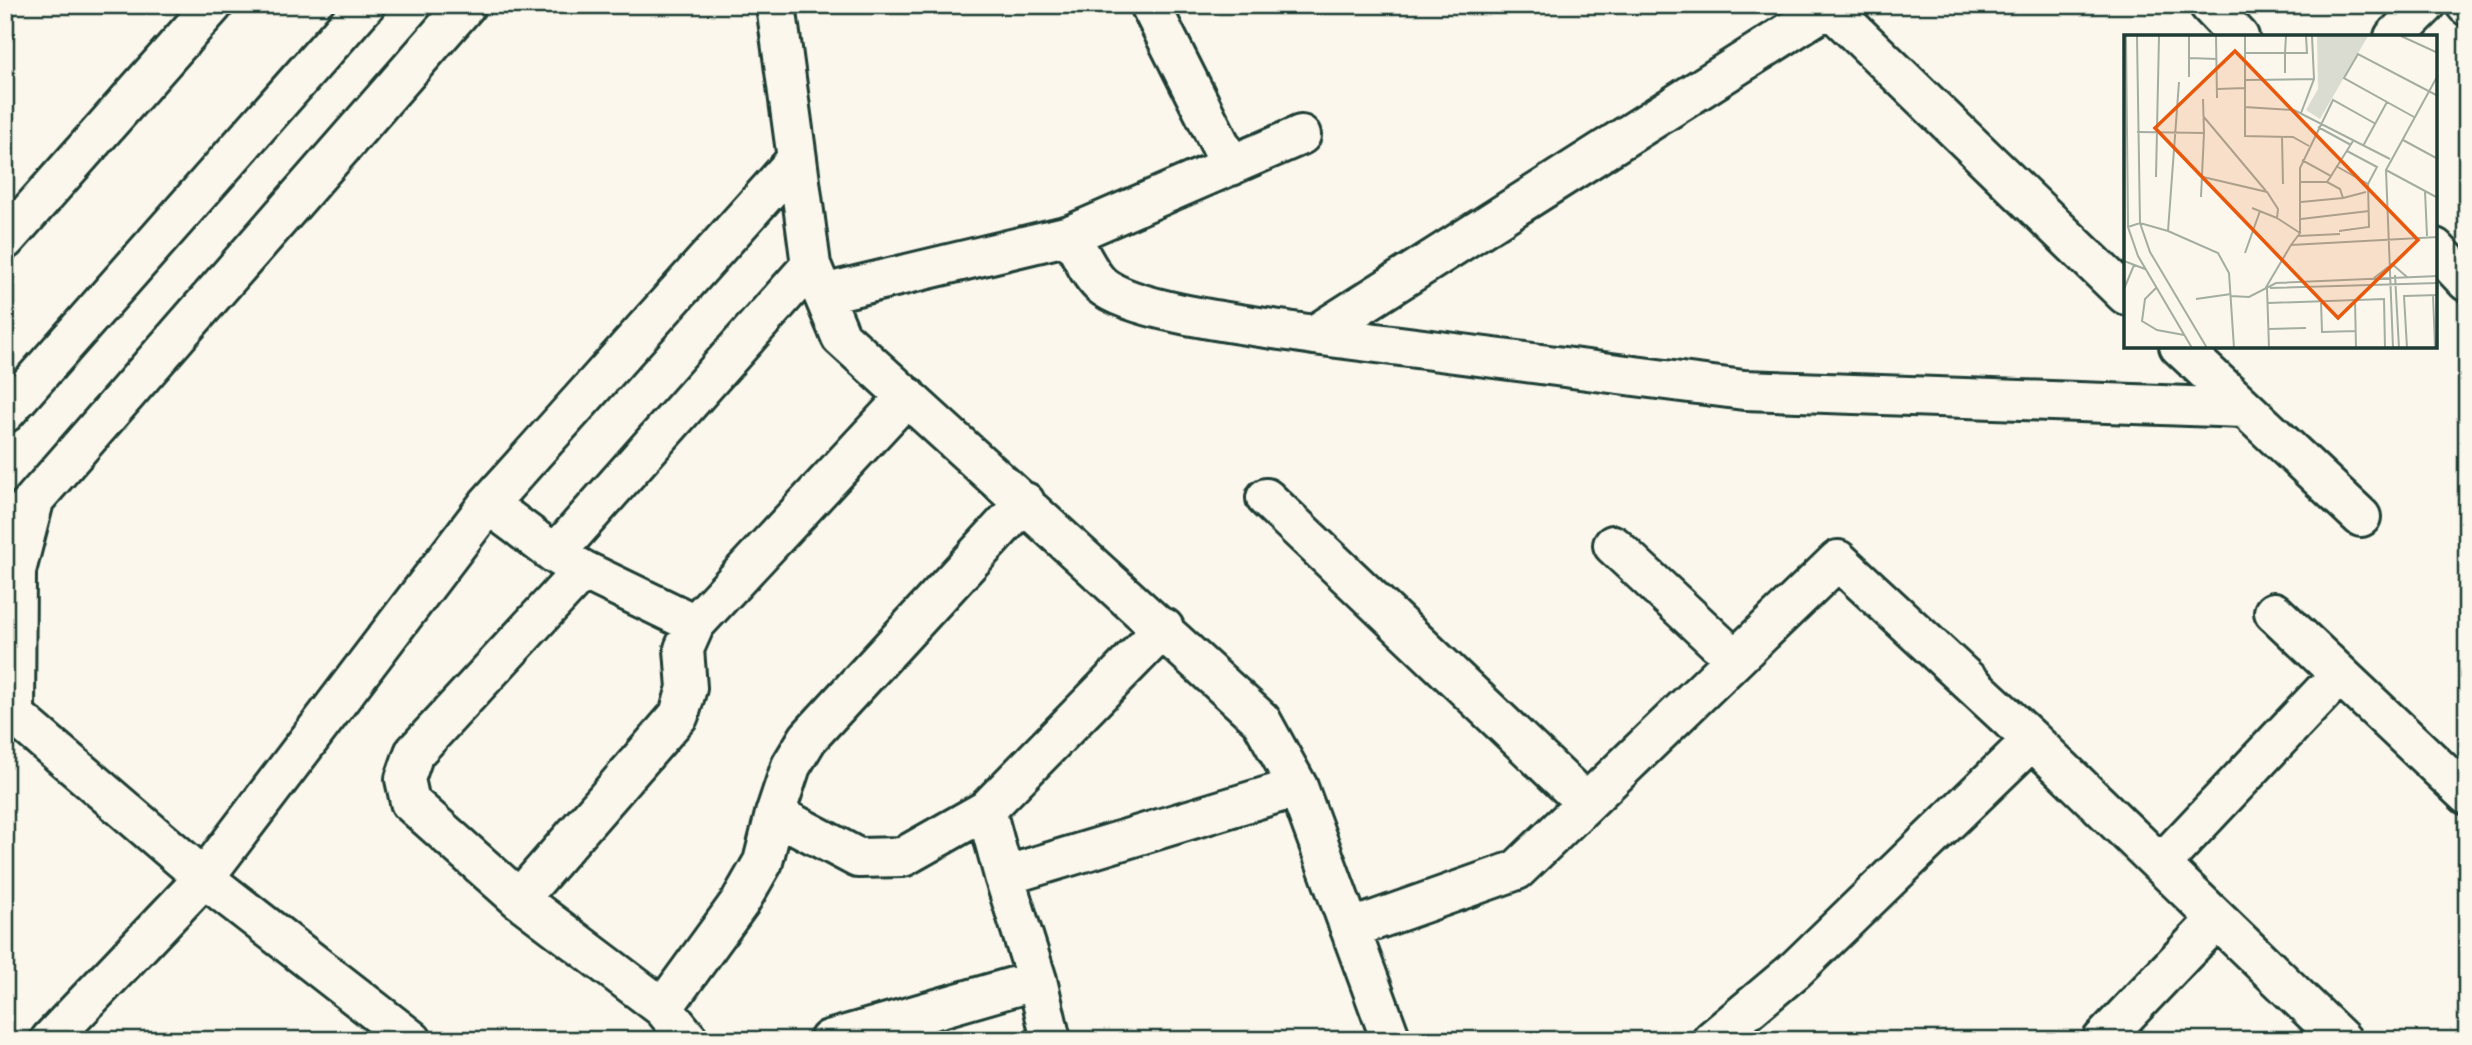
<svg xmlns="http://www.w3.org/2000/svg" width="2472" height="1045" font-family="'Patrick Hand',sans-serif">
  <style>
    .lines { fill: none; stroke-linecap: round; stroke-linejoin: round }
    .street-casing { stroke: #1f3d34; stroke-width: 44 }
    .secondary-casing { stroke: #1f3d34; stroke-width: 44 }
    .street { stroke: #fbf7ec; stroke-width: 38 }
    .secondary { stroke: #fbf7ec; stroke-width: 38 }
    .inset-road { fill: none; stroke: #a3ada2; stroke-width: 2 }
    .view { fill: #e8590c; fill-opacity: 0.15; stroke: #e8590c; stroke-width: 3.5 }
    .inset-edge { fill: none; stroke: #1f3d34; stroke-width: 3.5 }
  </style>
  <rect width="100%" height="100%" fill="#fbf7ec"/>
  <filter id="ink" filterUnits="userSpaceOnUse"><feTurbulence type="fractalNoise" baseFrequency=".0143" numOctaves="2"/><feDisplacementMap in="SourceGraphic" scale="14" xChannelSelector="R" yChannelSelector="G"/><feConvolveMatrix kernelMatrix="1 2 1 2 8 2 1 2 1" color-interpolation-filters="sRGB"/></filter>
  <g filter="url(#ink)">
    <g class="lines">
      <g class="street-casing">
        <path id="street" d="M1150 5 1231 166
          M1827 5 2126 295
          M2209 5 2239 37
          M2466 5 2467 6
          M2394 37 2426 5
          M797 159 811 265 823 294 1070 235C1079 250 1088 273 1101 285 1135 314 1266 327 1314 335L1829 7
          M1070 235 1301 135
          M5 240 213 5
          M2435 248 2467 282
          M823 294 841 337 1261 720 1298 787 1391 1040
          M1314 335 1744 390 2244 408
          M2179 346 2361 517
          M1266 498 1586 803
          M488 504 555 554 583 570 695 624
          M1613 545 1735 659
          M555 554 811 265
          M583 570 414 753 405 779 410 802 519 899 663 1008 689 1040
          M2274 612 2467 795
          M1164 628 986 810 1004 876 1298 787
          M775 814 791 766 808 738 1025 502
          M2161 864 2339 675
          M1004 876 1037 980 1051 1040
          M519 899 679 715 687 688 684 649 695 624 907 396
          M1350 929 1517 870 1838 560 2032 740
          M663 1008 740 902 763 862 775 814 858 858 903 857 986 810
          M50 1040 204 878 488 504 797 159 776 5
          M829 1040 1037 980
          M1712 1040 1794 971 2032 740 2342 1040
          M2102 1040 2217 919"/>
      </g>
      <g class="secondary-casing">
        <path id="secondary" d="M5 413 365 5
          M5 533 466 5
          M5 707 204 878 412 1040
          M5 715H15L16 571 33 505"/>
      </g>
      <use href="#street" class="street"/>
      <use href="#secondary" class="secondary"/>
    </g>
  </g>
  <g transform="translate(2124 35)">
    <rect width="313" height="313" fill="#fbf7ec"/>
    <path d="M193 1H244L196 84 182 75 194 54Z" fill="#dbdcd1"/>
    <path class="inset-road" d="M2 1 4 192 14 221 68 313M13 1 16 188 26 217 83 313M92 1 93 63M121 1V72L170 75 266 124M277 1 314 18M121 18H161L162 1M65 23 93 24M161 38V18H183L182 1M65 42V1M121 45 190 44M93 54 121 53M79 64 80 98M121 72V101L169 102 185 111M177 78 190 44 188 1M79 81 142 156M290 82 220 43 234 19 314 61M194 92 227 110M13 97 80 98 77 162M158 102 159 149M279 105 314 124M239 111 263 67M212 131 244 149 253 132 223 116M262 135 314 163M207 141 229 106M32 142 35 1M79 142 143 157 154 174 153 183 176 198 167 210M176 147H203L207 141 178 125M203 147 216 154 219 163 242 157M301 156 303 201M177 167 219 163M128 173 153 183M177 184 245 176M4 192 16 188 44 196 94 218 105 238 110 313M44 196 55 47M215 196 245 192 244 149M176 198V133L209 65 252 89M174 201 216 199M121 218 136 176M0 226 21 234M271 240 275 313M250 243 268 229 283 242M32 253 21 264 18 286 33 295 60 300M143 253 145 313M146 253 314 248M0 254 10 230M141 254 167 210 314 202M309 260 311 312M107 261 125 262 152 248 314 241M72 264 107 259M231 265 232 313M197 266 198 297 232 296M144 268 260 264 261 313M144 294 182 293M269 313 262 135 314 40M283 313 280 261 314 260"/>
    <path class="view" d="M111 16 294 205 214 283 31 93Z"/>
    <rect width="313" height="313" class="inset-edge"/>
  </g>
  <rect width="2472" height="1045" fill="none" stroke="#fbf7ec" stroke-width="28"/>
  <rect x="14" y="14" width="2444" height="1017" fill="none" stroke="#1f3d34" stroke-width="2.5" filter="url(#ink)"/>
</svg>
